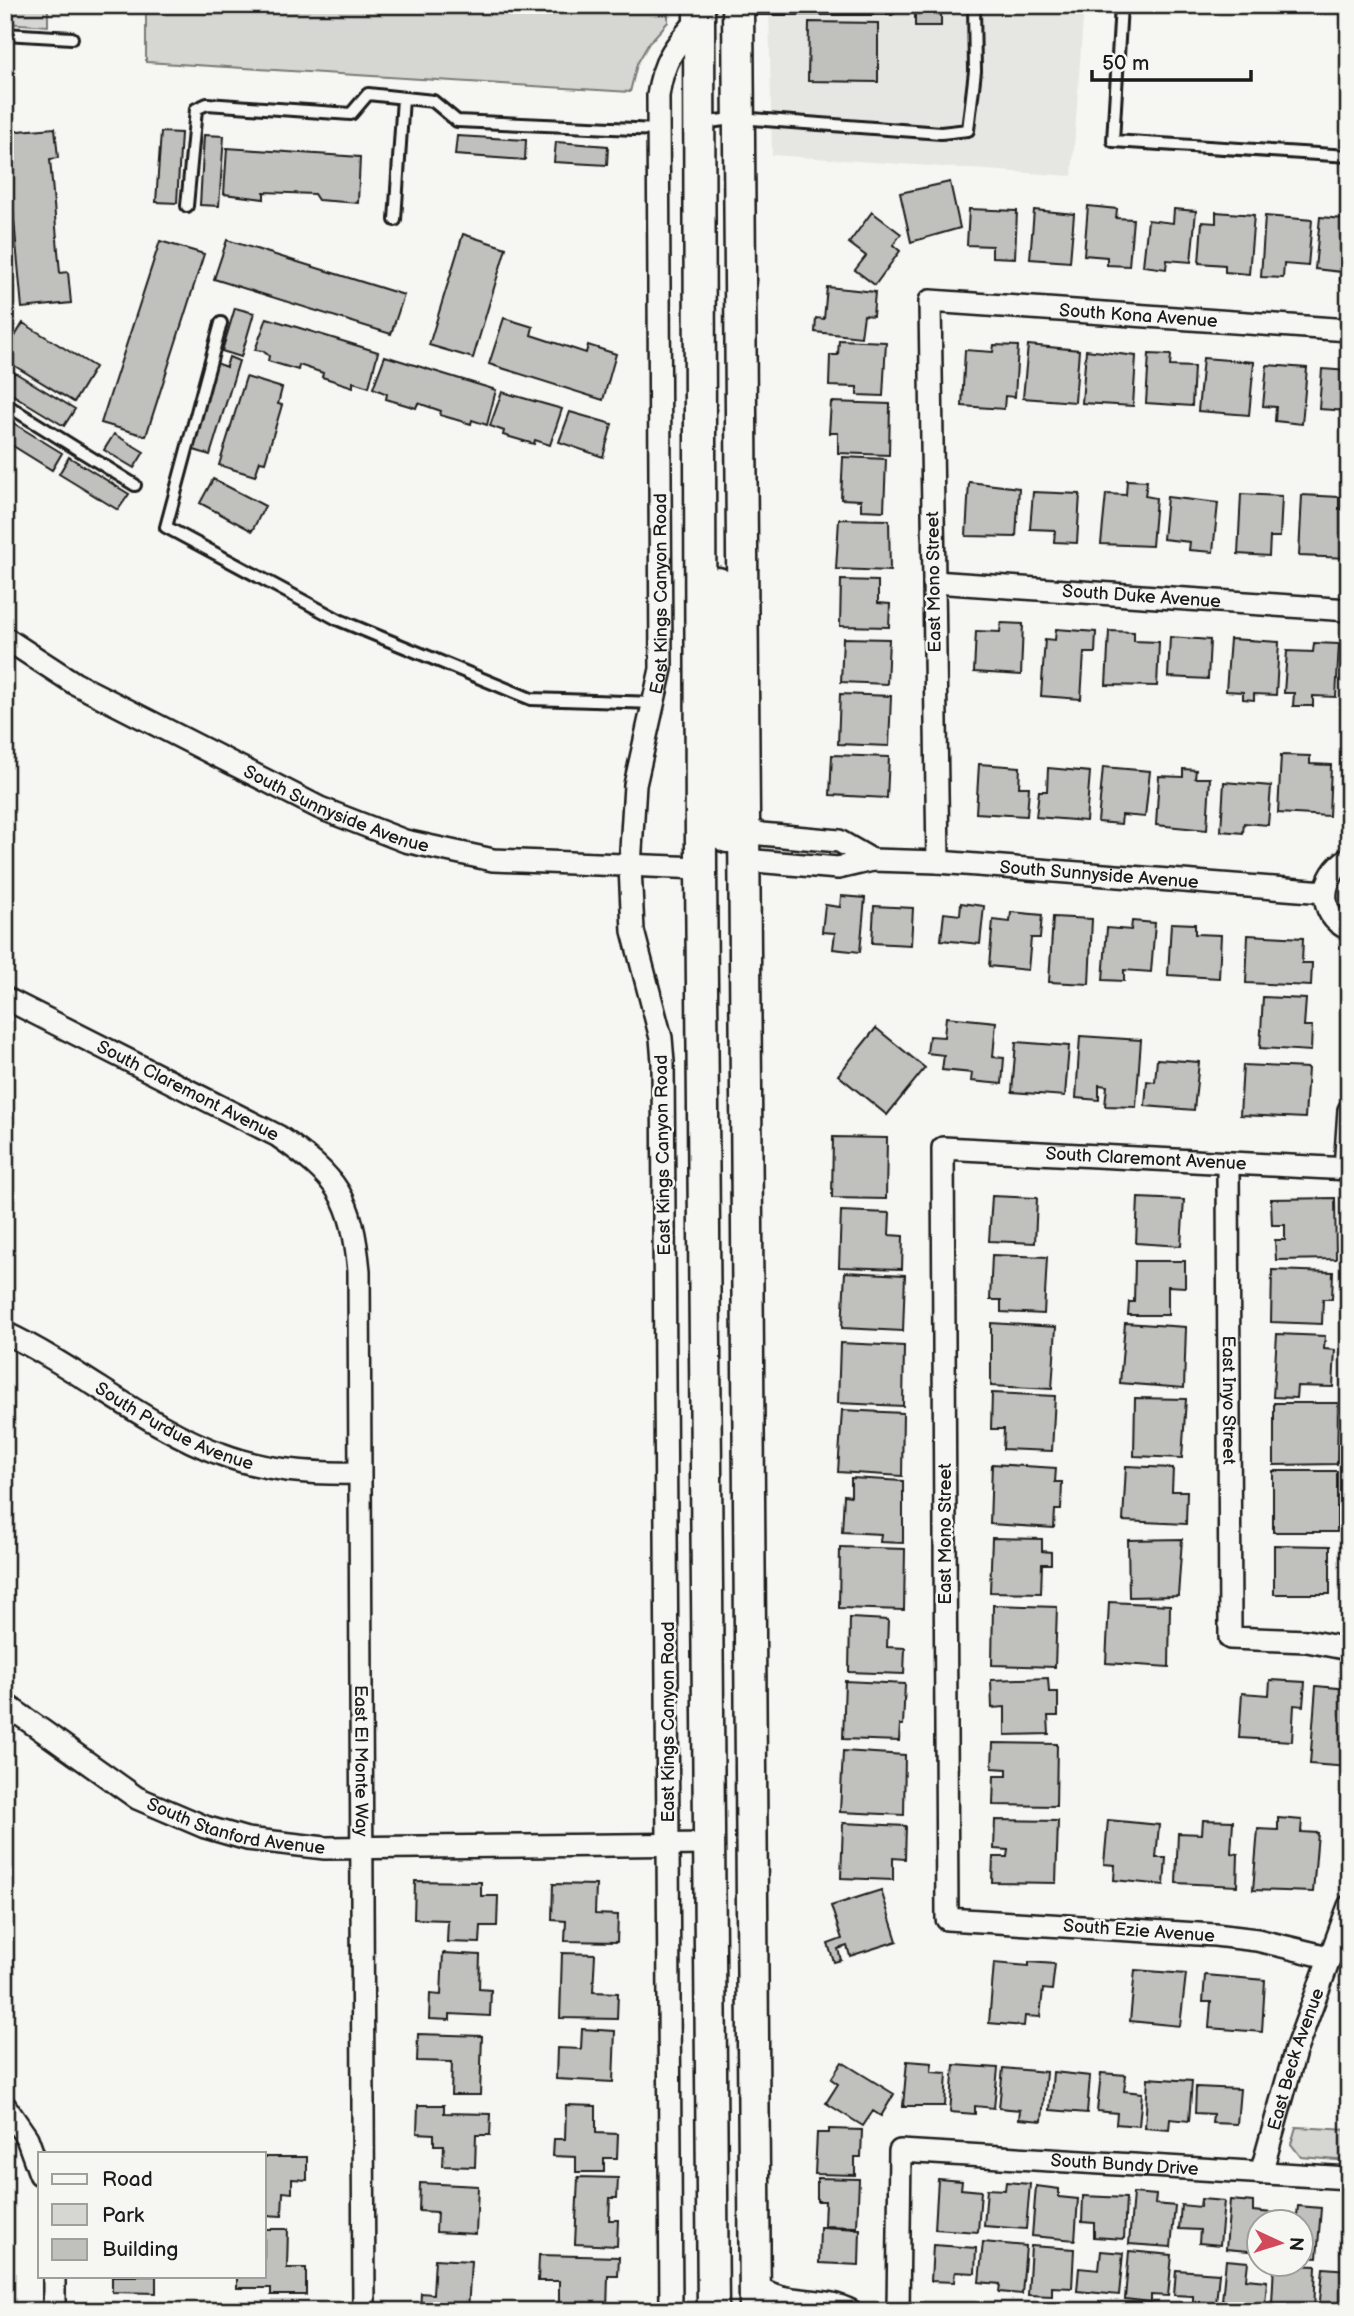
<svg xmlns="http://www.w3.org/2000/svg" width="1354" height="2316" font-family="'Balsamiq Sans',sans-serif">
  <style>
    .built { fill: #e6e6e2 }
    .green { fill: #d6d6d2; stroke: #797977; stroke-width: 2 }
    .building { fill: #c0c0bd; stroke: #1c1c1c; stroke-width: 2 }
    .lines { fill: none; stroke-linecap: round; stroke-linejoin: round }
    .service-casing { stroke: #1c1c1c; stroke-width: 16 }
    .minor-casing { stroke: #1c1c1c; stroke-width: 26 }
    .secondary-casing { stroke: #1c1c1c; stroke-width: 35 }
    .service { stroke: #f6f6f2; stroke-width: 10 }
    .minor { stroke: #f6f6f2; stroke-width: 21 }
    .secondary { stroke: #f6f6f2; stroke-width: 30 }
    .labels { text-anchor: middle; dominant-baseline: central; stroke-width: 5; stroke-linejoin: round; paint-order: stroke }
    .street-label { font-size: 18px; fill: #1c1c1c; stroke: #f6f6f2 }
  </style>
  <rect width="100%" height="100%" fill="#f6f6f2"/>
  <filter id="ink" filterUnits="userSpaceOnUse"><feTurbulence type="fractalNoise" baseFrequency=".0143" numOctaves="2"/><feDisplacementMap in="SourceGraphic" scale="14" xChannelSelector="R" yChannelSelector="G"/><feConvolveMatrix kernelMatrix="1 2 1 2 8 2 1 2 1" color-interpolation-filters="sRGB"/></filter>
  <g filter="url(#ink)">
    <path class="built" d="M769 5H1084L1072 176 772 155Z"/>
    <path class="green" d="M5 5H48V26L5 23Z
      M146 5H668V22L649 43 637 64 630 92 146 62Z
      M1296 2127 1349 2130V2161L1301 2157 1291 2144Z"/>
    <path class="building" d="M915 7H941V26H915Z
      M809 22 878 23V82L808 81Z
      M55 128 58 158 50 159 60 273 68 272 71 303 22 308 6 132Z
      M161 132 181 133 177 203 156 202Z
      M204 135 224 136 219 206 200 205Z
      M457 136 526 140 525 160 455 155Z
      M556 142 608 146 607 165 554 162Z
      M227 148 360 157 358 203 318 200 314 194 264 192V199L224 194Z
      M950 182 960 228 911 242 900 193Z
      M1088 206 1117 209 1116 218 1133 219 1129 266 1107 265V257L1084 255Z
      M969 209 1017 211 1015 258 992 257V246L967 245Z
      M1174 209 1196 211 1191 262 1167 260 1166 269 1143 266 1148 220 1173 223Z
      M1034 210 1074 214 1070 262 1030 259Z
      M872 212 901 234 893 245 900 251 875 285 855 270 866 256 849 243Z
      M1216 212 1254 215 1249 274 1225 272V265L1199 263 1202 222 1216 223Z
      M1265 216 1312 220 1308 266 1284 264 1283 278 1261 277Z
      M1320 217 1344 219 1343 232H1349V280H1340L1341 272 1315 269Z
      M463 234 506 248 473 358 429 345Z
      M227 240 404 295 391 334 214 279Z
      M160 241 204 254 146 436 101 423Z
      M827 287 875 292 873 316 864 315 861 337 815 332 816 318 824 319Z
      M235 308 254 313 241 357 222 351Z
      M267 318 378 352 369 387 353 382V387L322 377 323 373 299 365 298 370 268 361 269 356 263 351 255 350Z
      M504 318 533 327 531 335 586 353 588 345 616 354 603 400 489 364Z
      M23 323 95 367 74 402 5 360V353Z
      M839 340 886 342 883 396 857 395V387L829 386 830 355H838Z
      M994 345 1018 346 1015 397 1005 396 1004 409 962 406 965 350 993 352Z
      M1028 345 1079 350 1075 402 1023 398Z
      M1086 350 1136 356 1133 406 1082 403Z
      M1149 354 1171 355 1170 366 1194 367 1192 406 1146 403Z
      M385 356 496 390 487 425 472 420 471 424 440 415 441 411 418 403 416 408 386 399 387 394 373 388Z
      M229 357 239 361 210 455 191 449 217 363 226 367Z
      M1203 358 1254 362 1249 415 1198 411Z
      M1267 365 1307 368 1302 424 1275 421 1276 407 1263 406Z
      M1322 369 1349 371V411L1319 409Z
      M14 372 75 409 64 426 5 390Z
      M246 377 282 388 278 404 282 405 265 462 260 461 255 476 219 465Z
      M502 392 562 409 550 445 535 440 534 444 503 435 504 431 490 426Z
      M831 402 890 404 889 455 838 453V433H829Z
      M570 412 612 424 603 457 559 442Z
      M5 418 62 453 52 470 5 441Z
      M114 434 144 452 134 468 104 450Z
      M69 457 129 494 118 510 59 474Z
      M843 457 886 459 884 511 861 510V500L841 499Z
      M213 479 265 506 252 531 200 503Z
      M1127 480 1147 481 1145 496 1156 498 1152 546 1101 544 1106 494 1126 495Z
      M969 482 1019 488 1016 537 966 536Z
      M1033 492 1080 494 1077 543 1054 542 1055 530 1030 529Z
      M1241 494 1282 496 1280 537H1270L1269 556 1238 554Z
      M1302 495 1339 497V509H1349V558L1299 556Z
      M1167 497 1218 503 1213 552 1189 550 1190 542 1163 539Z
      M839 519 889 520 890 571 836 569Z
      M841 580 878 581V603L890 604 889 627 840 626Z
      M1001 623 1023 624 1021 675 974 672 976 631 1000 632Z
      M1056 629 1096 632 1095 653H1084L1081 699 1041 696 1045 639 1055 640Z
      M1109 631 1134 632V641L1159 642 1157 686 1106 685Z
      M1170 637 1210 640 1208 679 1168 677Z
      M843 638 889 639 887 684 841 682Z
      M1230 639 1279 642 1276 695 1254 694V700L1243 699V692L1226 691Z
      M1314 643 1339 644 1336 697 1313 696V706H1293L1294 693H1284L1287 651 1313 652Z
      M840 694 891 696 889 746 838 744Z
      M832 755 889 757 887 798 830 795Z
      M1281 755 1310 756V764L1331 765 1329 816 1278 813Z
      M1341 758H1349V806H1339Z
      M979 764 1020 767 1019 787H1029L1027 816 976 813Z
      M1103 767 1150 771 1145 817 1122 815 1121 824 1098 822Z
      M1048 768 1090 772 1086 821 1036 817 1039 791H1047Z
      M1183 769 1196 770 1195 778H1210L1207 830 1156 825 1159 776 1183 777Z
      M1224 782 1271 786 1268 825 1244 823 1243 833 1221 831Z
      M841 896 865 898 860 952 833 949 835 933 822 932 825 905 840 907Z
      M961 903 984 906 980 944 941 940 944 913 960 915Z
      M874 906 913 908 911 945 872 943Z
      M1011 912 1042 915 1040 938H1031L1028 970 989 966 993 920 1010 922Z
      M1053 917 1092 919 1089 984 1049 982Z
      M1132 921 1155 923 1151 972 1124 970V981L1103 980 1107 928 1131 930Z
      M1171 923 1195 924V934L1221 935 1219 978 1168 975Z
      M1248 935 1303 938 1302 963H1312L1311 986 1246 983Z
      M1263 997 1306 999 1304 1026H1312L1311 1051 1260 1048Z
      M946 1017 996 1022 993 1057 1004 1058 1002 1084 971 1081 972 1073 942 1070 944 1055 927 1053 929 1036 944 1037Z
      M876 1028 925 1068 887 1115 838 1075Z
      M1080 1036 1141 1040 1136 1107 1105 1106 1107 1086 1099 1085V1100L1076 1098Z
      M1016 1042 1069 1046 1065 1096 1012 1092Z
      M1157 1059 1199 1062 1194 1110 1145 1106 1147 1081 1155 1082Z
      M1243 1065 1308 1068 1305 1118 1240 1115Z
      M833 1137 887 1138 886 1199 832 1198Z
      M992 1196 1037 1198 1035 1243 989 1241Z
      M1138 1198 1184 1200 1181 1246 1136 1243Z
      M1335 1198 1336 1259 1276 1260 1275 1240H1285V1225H1272L1271 1199Z
      M841 1211 890 1213 889 1235 903 1236 902 1269 839 1267Z
      M992 1255 1047 1257 1044 1314 1001 1312V1300H990Z
      M1135 1261H1185V1287L1168 1286V1315H1128L1129 1302H1134Z
      M1272 1270 1333 1272 1332 1299H1323L1322 1324 1271 1322Z
      M845 1272 905 1275 903 1331 842 1328Z
      M991 1323 1056 1327 1052 1389 991 1386Z
      M1125 1323 1186 1327 1184 1388 1120 1383Z
      M1277 1334 1325 1336 1324 1349 1335 1350 1333 1387 1297 1386 1296 1398 1273 1397Z
      M840 1343 904 1346 903 1406 838 1403Z
      M992 1393 1055 1396 1052 1451 1003 1449 1004 1429H991Z
      M1135 1398 1186 1399 1182 1458 1134 1456Z
      M1274 1403H1338L1337 1464 1274 1465Z
      M842 1410 903 1413 902 1476 838 1472Z
      M992 1464 1056 1468 1055 1482H1062L1061 1510H1055L1054 1528 990 1524Z
      M1126 1466 1173 1468 1172 1491H1187L1186 1524 1123 1521Z
      M1273 1471H1337V1532H1273Z
      M851 1478 903 1481V1543L880 1542 881 1534 842 1532 844 1495 851 1496Z
      M992 1538 1042 1539V1551L1051 1552V1564H1042L1041 1593 990 1592Z
      M1182 1539 1178 1596 1129 1597 1128 1540Z
      M1274 1545 1330 1546V1594H1274Z
      M840 1547 905 1549 904 1610 839 1608Z
      M1109 1602 1170 1605 1169 1667 1106 1663Z
      M993 1605 1057 1607 1055 1667 992 1665Z
      M850 1618 888 1620 887 1647 905 1648 904 1674 849 1672Z
      M1048 1678 1049 1692H1058V1716H1048L1049 1734 1005 1735V1707L992 1708 991 1680Z
      M1270 1680 1305 1682 1303 1706 1294 1705 1292 1741 1239 1738 1242 1693 1269 1695Z
      M845 1681 905 1684 903 1725H900L899 1741 843 1739Z
      M1316 1686 1348 1689 1349 1767 1310 1764Z
      M993 1743 1057 1744 1056 1806 993 1805 994 1776H1007V1769L992 1768Z
      M843 1751 905 1755 904 1815 840 1812Z
      M1278 1818 1302 1820 1301 1832 1318 1833 1313 1892 1253 1890 1258 1829 1278 1830Z
      M995 1820 1058 1821 1056 1883 992 1882 993 1857H1007L1008 1850 994 1849Z
      M1108 1820 1159 1825 1156 1858H1166L1164 1885 1114 1880 1115 1865 1104 1864Z
      M1203 1820 1233 1821 1231 1853 1238 1854 1237 1886 1176 1883 1178 1833 1202 1834Z
      M843 1823 906 1826 905 1859 893 1858V1880L841 1878Z
      M415 1881 481 1882V1896H498L497 1926H481L480 1943 447 1942 448 1920 414 1919Z
      M553 1884 596 1885 595 1914 618 1915 617 1942 565 1941 566 1921 552 1920Z
      M881 1890 897 1941 850 1956 847 1946 838 1949 841 1960 834 1962 828 1944 842 1939 831 1906Z
      M443 1953 480 1955 479 1989 491 1990 490 2016 450 2014V2020L429 2019 430 1994 441 1995Z
      M562 1953 595 1954 593 1992 618 1993 617 2019 560 2018Z
      M1029 1962 1055 1964 1052 1990 1043 1989 1040 2017 1025 2016 1024 2026 989 2023 994 1963 1029 1966Z
      M1135 1970 1186 1974 1180 2026 1130 2021Z
      M1205 1975 1265 1980 1262 2032 1209 2028 1211 2002H1203Z
      M582 2029 615 2031 613 2082 556 2079 557 2048 581 2049Z
      M418 2034 482 2036 480 2095H451L452 2062 417 2061Z
      M907 2061 932 2063 931 2072 947 2073 945 2106H903Z
      M842 2062 894 2094 881 2116 873 2111 863 2126 826 2103 838 2084 831 2079Z
      M954 2065 998 2068 994 2108 975 2106V2114L950 2112Z
      M1003 2068 1046 2072 1042 2121 1019 2119 1020 2110 999 2108Z
      M1053 2072 1090 2076 1087 2113 1050 2110Z
      M1101 2073 1126 2075 1124 2091 1142 2093 1139 2126 1116 2124 1117 2113 1097 2111Z
      M1148 2078 1192 2081 1189 2121 1170 2119 1169 2130 1145 2128Z
      M1196 2087 1240 2089 1237 2124 1212 2123 1213 2114 1195 2113Z
      M418 2105H444V2113L491 2114 490 2135H476L475 2167 443 2166 444 2145H434V2134L417 2133Z
      M566 2105 596 2106V2133L618 2134 617 2158H604V2172H576V2157L553 2156 554 2139H565Z
      M829 2129 862 2130 861 2157H855V2175L815 2174 817 2133H829Z
      M264 2157H307V2180L292 2179V2193L283 2192 282 2216 264 2215Z
      M578 2177 618 2178 617 2198H610L609 2220H618L617 2246 575 2244Z
      M817 2178 859 2179 857 2227 824 2226 825 2201H817Z
      M938 2179 962 2181 961 2189 981 2191 978 2232 935 2229Z
      M1006 2182 1030 2184 1026 2229 984 2226 987 2189 1005 2190Z
      M420 2183 478 2186 476 2234 436 2232 437 2212 419 2211Z
      M1036 2186 1059 2189V2197L1078 2199 1075 2240 1032 2236Z
      M1133 2193 1156 2195 1155 2204 1175 2206 1171 2247 1129 2244Z
      M1083 2196 1126 2198 1124 2239 1094 2237V2223L1082 2222Z
      M1201 2199 1224 2201 1220 2245 1199 2243 1200 2230 1179 2229 1181 2205 1200 2207Z
      M1230 2200 1253 2202V2211L1272 2213 1271 2222H1260V2252L1226 2249Z
      M1298 2206 1321 2208 1317 2258 1302 2257V2222H1277V2213L1297 2215Z
      M820 2227 860 2229 859 2265 819 2263Z
      M264 2229H288L287 2268H306V2295H271V2288H237V2276H264Z
      M983 2242 1026 2246 1022 2294 999 2292 1000 2284 979 2282Z
      M933 2245 976 2248 975 2273 955 2272 954 2282 931 2281Z
      M1031 2246 1074 2249 1072 2288 1052 2287V2296L1028 2295Z
      M1101 2251 1123 2253 1119 2295 1077 2291 1079 2268 1099 2270Z
      M1129 2251 1172 2255 1168 2296 1151 2295V2302L1125 2299Z
      M539 2255 619 2257 618 2276H608L607 2311H559V2281H538Z
      M435 2259 471 2261 468 2311H420L421 2293 433 2294Z
      M1226 2260 1248 2262 1246 2279 1267 2281 1265 2305 1222 2301Z
      M1274 2264 1316 2266 1314 2311 1291 2309V2305L1272 2304Z
      M1323 2268 1349 2270V2306L1340 2305V2311H1319Z
      M1176 2270 1219 2273 1216 2304 1193 2302V2296L1174 2295Z
      M112 2276H156V2293L112 2292Z
      M118 2304 152 2306V2311H118Z
      M236 2306 298 2308V2311H236Z"/>
    <g class="lines">
      <g class="service-casing">
        <path id="service" d="M1121 5 1113 141 1349 156
          M738 8H890L891 5
          M5 34 72 38
          M702 123 739 118 941 133 968 130 975 71 974 5
          M187 206 196 109 207 104 351 114 368 94 433 101 457 121 657 130
          M395 220 403 98
          M221 323 166 527 339 620 531 699 656 703
          M5 404 135 485"/>
      </g>
      <g class="minor-casing">
        <g id="minor">
          <path id="s1" d="M934 582 1349 610"/>
          <path id="s2" d="M5 638 74 683 320 808 405 841 493 860 701 868"/>
          <path d="M744 827 761 834 839 841 872 860"/>
          <path d="M1349 858C1321 874 1315 915 1349 929"/>
          <path id="s3" d="M744 860 838 868 872 860 938 862 1325 892"/>
          <path id="s4" d="M938 862 930 301 1349 330"/>
          <path id="s5" d="M5 998 278 1136C338 1178 352 1197 359 1271L364 2311"/>
          <path id="s6" d="M1228 1164 1230 1638 1307 1641 1349 1649"/>
          <path d="M1345 1169 1349 1110"/>
          <path id="s7" d="M5 1333C78 1367 148 1428 221 1454 265 1471 312 1474 359 1473"/>
          <path id="s8" d="M5 1704 137 1798 205 1827 247 1839 325 1848 710 1844"/>
          <path id="s9" d="M1328 1957 1257 1940 1215 1935 947 1919 943 1148 1349 1169"/>
          <path d="M5 2106 27 2138 40 2174"/>
          <path id="s10" d="M1261 2173 1295 2052 1349 1906"/>
          <path d="M54 2276V2311"/>
          <path d="M754 2284C784 2308 820 2294 851 2311"/>
          <path id="s11" d="M671 2311 663 1062 661 1038 633 931 630 866 635 785 661 669 658 96C663 59 675 46 699 19"/>
          <path id="s12" d="M898 2311 900 2151 1349 2178"/>
        </g>
      </g>
      <g class="secondary-casing">
        <path id="secondary" d="M699 5 701 868 713 2311
          M738 5 755 2311
          M718 583 721 593 723 794 727 837"/>
      </g>
      <use href="#service" class="service"/>
      <use href="#minor" class="minor"/>
      <use href="#secondary" class="secondary"/>
    </g>
  </g>
  <g class="labels">
    <g class="street-label">
      <text stroke="none"><textPath href="#s4" startOffset="770">South Kona Avenue</textPath></text>
      <text transform="translate(934 582) rotate(-91)">East Mono Street</text>
      <text stroke="none"><textPath href="#s11" startOffset="1724">East Kings Canyon Road</textPath></text>
      <text stroke="none"><textPath href="#s1" startOffset="208">South Duke Avenue</textPath></text>
      <text stroke="none"><textPath href="#s2" startOffset="374">South Sunnyside Avenue</textPath></text>
      <text stroke="none"><textPath href="#s3" startOffset="357">South Sunnyside Avenue</textPath></text>
      <text stroke="none"><textPath href="#s5" startOffset="205">South Claremont Avenue</textPath></text>
      <text transform="translate(663 1155) rotate(-91)">East Kings Canyon Road</text>
      <text stroke="none"><textPath href="#s9" startOffset="1358">South Claremont Avenue</textPath></text>
      <text stroke="none"><textPath href="#s6" startOffset="236">East Inyo Street</textPath></text>
      <text stroke="none"><textPath href="#s7" startOffset="194">South Purdue Avenue</textPath></text>
      <text transform="translate(945 1534) rotate(-90)">East Mono Street</text>
      <text transform="translate(668 1722) rotate(-90)">East Kings Canyon Road</text>
      <text stroke="none"><textPath href="#s5" startOffset="961">East El Monte Way</textPath></text>
      <text stroke="none"><textPath href="#s8" startOffset="266">South Stanford Avenue</textPath></text>
      <text transform="translate(1139 1931) rotate(4)">South Ezie Avenue</text>
      <text stroke="none"><textPath href="#s10" startOffset="119">East Beck Avenue</textPath></text>
      <text stroke="none"><textPath href="#s12" startOffset="385">South Bundy Drive</textPath></text>
    </g>
  </g>
  <rect width="1354" height="2316" fill="none" stroke="#f6f6f2" stroke-width="28"/>
  <rect x="14" y="14" width="1326" height="2288" fill="none" stroke="#1c1c1c" stroke-width="2.5" filter="url(#ink)"/>
  <rect x="38" y="2152" width="228" height="126" fill="#f6f6f2" stroke="#9f9f9c" stroke-width="2"/>
  <rect x="52" y="2174" width="35" height="10" fill="#f6f6f2" stroke="#9f9f9c" stroke-width="2"/>
  <text x="102" y="2186" font-size="21" fill="#1c1c1c">Road</text>
  <rect x="52" y="2204" width="35" height="21" fill="#d6d6d2" stroke="#9f9f9c" stroke-width="2"/>
  <text x="102" y="2222" font-size="21" fill="#1c1c1c">Park</text>
  <rect x="52" y="2239" width="35" height="21" fill="#c0c0bd" stroke="#9f9f9c" stroke-width="2"/>
  <text x="102" y="2256" font-size="21" fill="#1c1c1c">Building</text>
  <g transform="translate(1280 2243) rotate(94)"><circle r="33" fill="#f6f6f2" stroke="#9f9f9c" stroke-width="2"/>
  <path d="M0-5L12 26L0 18L-12 26Z" fill="#d1495b"/>
  <text y="-10" font-size="19" font-weight="bold" text-anchor="middle" fill="#1c1c1c">N</text>
  </g>
  <path d="M1092 70v10h159v-10" fill="none" stroke="#1c1c1c" stroke-width="3.5"/>
  <text x="1102" y="70" font-size="21" fill="#1c1c1c" stroke="#f6f6f2" stroke-width="5" paint-order="stroke">50 m</text>
</svg>
